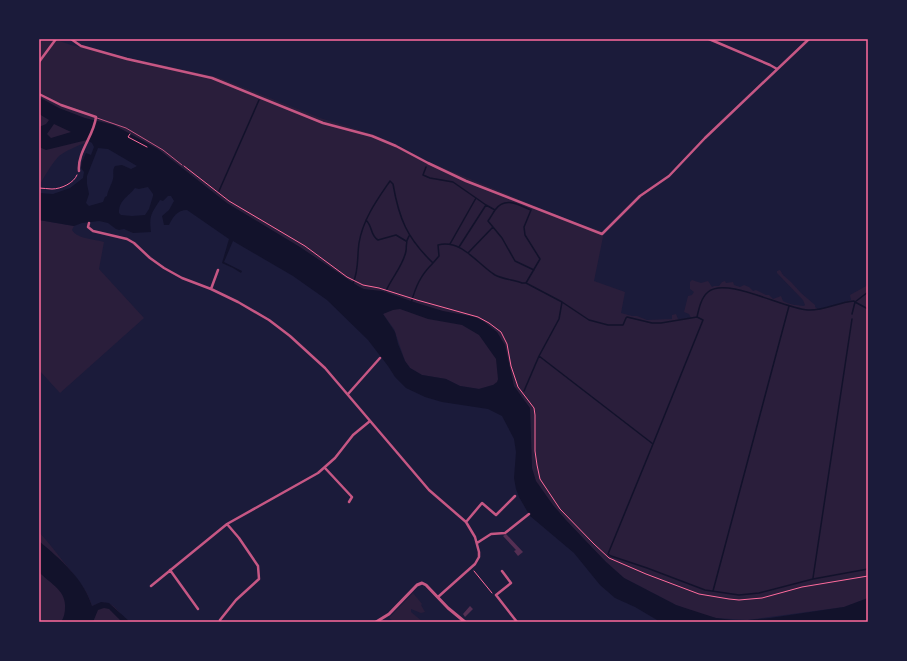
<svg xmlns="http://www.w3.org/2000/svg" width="907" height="661" font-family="'Roboto Condensed',sans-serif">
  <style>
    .green { fill: #2a1e3b }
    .water { fill: #12122b; fill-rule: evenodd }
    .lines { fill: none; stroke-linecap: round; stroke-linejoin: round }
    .stream { stroke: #12122b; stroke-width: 1.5 }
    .building { fill: #542f53 }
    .path { stroke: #ff6b9d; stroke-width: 1 }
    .service { stroke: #c65784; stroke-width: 1 }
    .minor { stroke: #c65784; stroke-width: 2.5 }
    .tertiary { stroke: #c65784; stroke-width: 3 }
    .neatline { fill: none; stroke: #ff6b9d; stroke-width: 1.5 }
  </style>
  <rect width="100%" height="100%" fill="#1b1b3a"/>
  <path class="green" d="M39 39H54L71 45 217 77 320 118 375 135 391 142 429 162 574 222 601 231 603 237 594 281 625 292 621 313 632 316H637L647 320 672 319V315L676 314 678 319 691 318 689 314 684 312 688 296 692 295 694 292 690 289V282L692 280 701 283 708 281 712 287 714 286H719L722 282 725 281 726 283 733 282 734 285 740 287 744 285 749 287 753 291 756 290 766 295H769L773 299 781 296 783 301C790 305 796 305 804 306L805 305 803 300 777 273V271L780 270 783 275 791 282 801 293 815 305V307L819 310 851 300 850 295 868 285V598L844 607 748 620 716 618 696 613 676 605 624 578 606 562 532 488 530 408 493 385 479 389 460 386 446 379 422 375 410 368 405 361 394 329 383 314 384 313 109 134C98 138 66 149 58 157 50 166 45 176 39 186Z
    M39 220 74 226 72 230C77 239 95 239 104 242L99 269 144 318 60 393 39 370Z
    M39 532C51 545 60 558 71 571 80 583 88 591 92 606 112 597 115 608 127 622H39Z
    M413 593 422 604 421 605 425 612 421 613 411 609V612L423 622H394L389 618Z"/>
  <path class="water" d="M39 97 59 108 85 118 114 125 158 149 227 203 300 247 358 286 364 289 382 291 417 303 443 311 475 317 483 321 497 332 505 345 514 386 530 408 532 468 536 481 553 505 566 520 606 562 624 578 676 605 716 618 733 620H748L770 618 844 607 868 598V622H658L657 620 635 607 615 598 600 585 574 553 530 516 519 497 516 489 514 478 516 452 514 439 502 416 488 409 442 402 425 397 406 388 395 377 388 366 368 340 327 300 293 276 233 241 224 262 242 271 241 273 233 268 224 264 222 263 229 239 187 210C177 210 173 217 169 225H164L162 216 169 210 174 201 171 196H168L163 201 160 200C151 214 149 216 151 232L133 233 124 229 119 230 116 229 108 223 99 221 82 223 74 226 39 220V193L53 194 70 188 83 178 84 172 81 168 82 162 86 153 91 155 94 147 92 143 87 140 46 150 39 147V127L46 124 49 120 39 114ZM54 124 71 132 51 138 47 134ZM98 148 108 149 137 166 131 169 122 165 115 166C112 170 114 174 113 179 111 186 108 190 107 196L105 197 103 202 89 206 86 203 89 194 87 184V176ZM148 187 153 194V196L149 209 145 215 132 216 121 215 119 213C119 200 127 198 135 188L139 189ZM400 309 428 319 462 325 479 335 496 359 498 379 497 382 493 385 479 389 460 386 446 379 422 375 410 368 405 361 398 344 395 332 383 314 393 310Z
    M39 541C60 559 84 579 92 606L101 602 109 603 130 622H122L109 609 104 608 98 610 93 622H61C64 617 65 613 65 607 66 590 49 583 39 572Z"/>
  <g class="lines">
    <path class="stream" d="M426 167 423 175 430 178 453 182 476 198
      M219 191 259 100
      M366 220C373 227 370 235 378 240L396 235 406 241
      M450 244 476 198 486 205
      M459 247 486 205 495 210
      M468 253 493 227
      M534 270 515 261 502 238 488 221C491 217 493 213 495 210 505 196 519 205 531 210L524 227 525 235 540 259 526 283 562 302
      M353 283C359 271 357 256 359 243 363 219 377 200 390 181L393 184C399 219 407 238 433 263L439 256 438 245C462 239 477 264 495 275 503 279 513 280 522 283H526
      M386 291C392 277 403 266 406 251 407 245 405 242 409 236
      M868 292 855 302 868 309
      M411 303C416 286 420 276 433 263
      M697 317C699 308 701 298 708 292 726 276 784 309 808 310 823 311 839 302 854 301L855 302 852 314
      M539 356 559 319 562 302 589 320 608 325H623L626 318 627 317 652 323H661L697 317 703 320 653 444
      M524 391 539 356 653 444 608 554 611 556 647 568 705 590 739 595 759 593 813 579 868 569
      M868 515V522
      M813 578 852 319
      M713 591 789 306"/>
  </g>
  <path class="building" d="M506 534 523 552 518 556 514 551 516 550 503 536Z
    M470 606 473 609 465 617 463 614Z"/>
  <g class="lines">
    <path class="path" d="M130 134 128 137 147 147
      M184 166 229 201 305 246 347 277 363 285 379 288 417 300 478 317 489 323 501 332 507 344 511 366 518 387 534 408 535 415V451L537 465 540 479 560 509 594 544 609 558 646 574 699 594 729 599 739 600 762 598 802 587 868 576
      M39 188C43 188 48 189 52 189 61 189 74 183 77 175
      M474 571 492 593"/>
    <path class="service" d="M97 118 126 128 163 150 182 165"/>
    <path class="minor" d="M71 39 81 46 127 59 212 78 323 123 372 136 396 146 428 163 466 181 602 234 640 196 669 176 705 138 809 39
      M709 39 770 65 777 69
      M39 62 56 39
      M39 94 61 105 96 117C94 136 77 152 79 171
      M89 223 88 227 93 231 127 239 134 243 150 258 164 268 182 278 211 289 238 302 269 320 290 336 325 368 429 490 466 522 475 537 479 552V557L475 564 438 597
      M211 289 218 270
      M348 394 380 358
      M325 468 352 497 349 502
      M466 522 482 503 496 515 515 496
      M477 543 491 534 505 533 529 514
      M170 570 198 609
      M502 571 511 583 496 595 517 622
      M151 586 227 524
      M220 622V620L236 600 259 579 258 566 239 538 227 524 318 473 335 458 353 435 370 421"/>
    <path class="tertiary" d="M376 622 389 614 417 585 422 583 426 585 448 608 465 622"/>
  </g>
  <rect width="907" height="661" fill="none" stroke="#1b1b3a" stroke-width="80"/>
  <rect x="40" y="40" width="827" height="581" class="neatline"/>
</svg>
